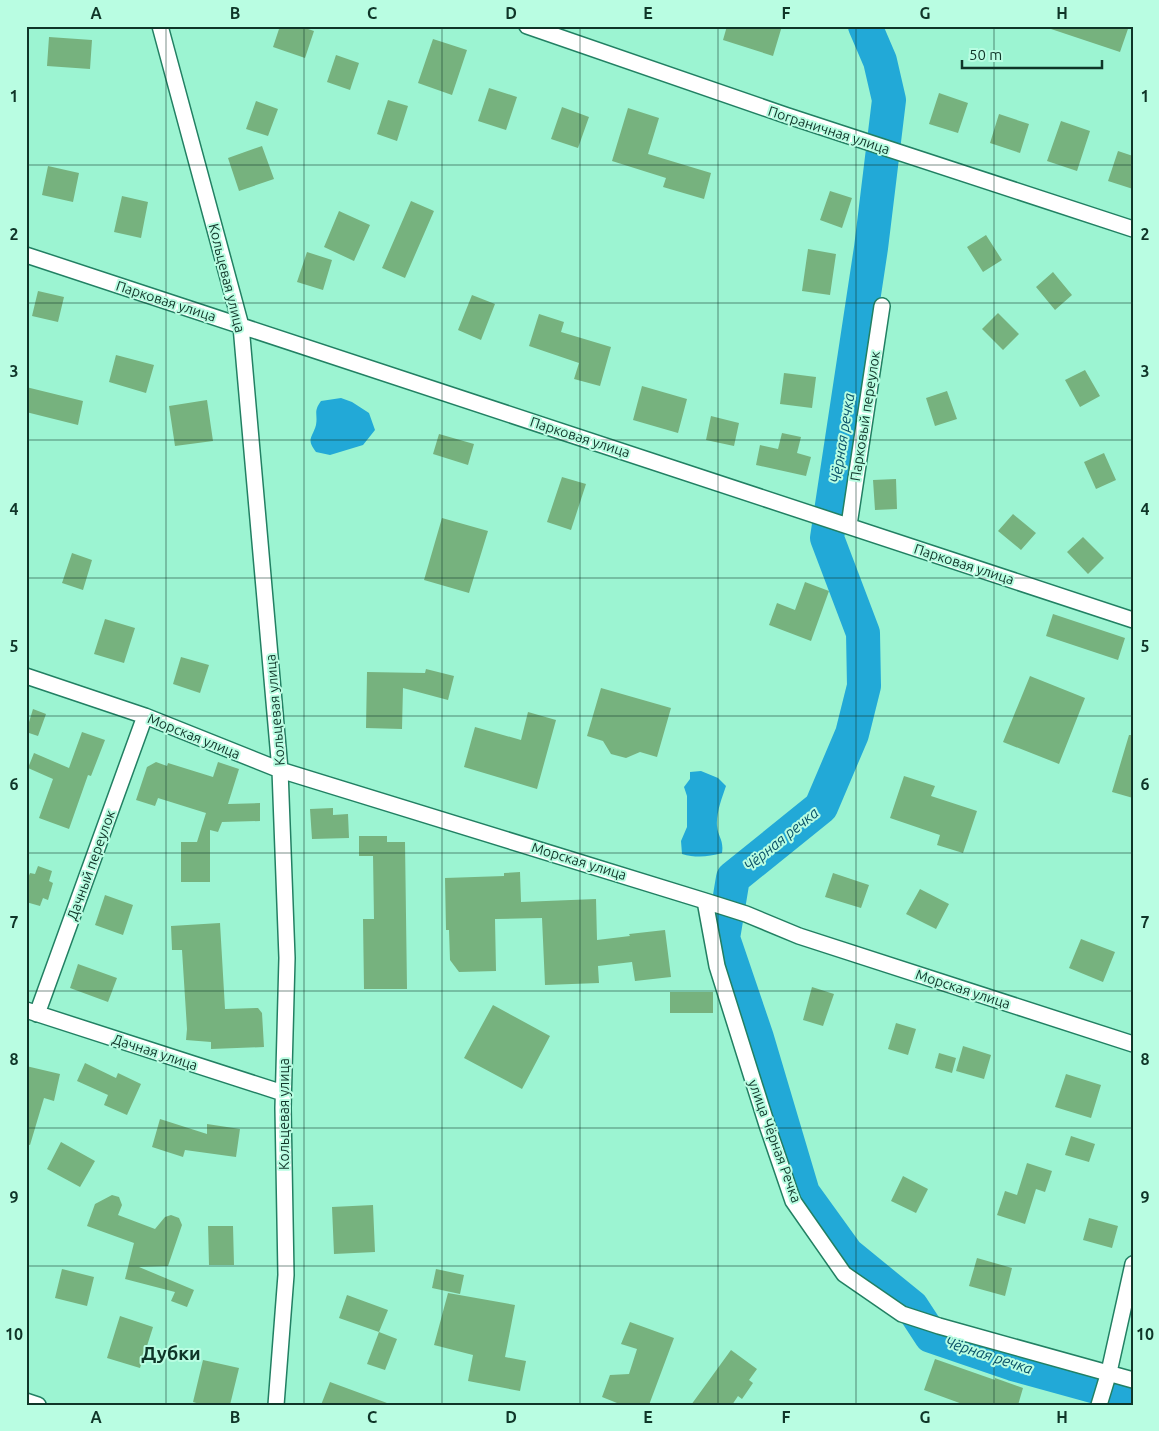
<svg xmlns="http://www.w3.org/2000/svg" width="1159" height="1431" font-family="Ubuntu,sans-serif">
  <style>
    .water { fill: #22a9d7 }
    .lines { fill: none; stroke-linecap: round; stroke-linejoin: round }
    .river { stroke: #22a9d7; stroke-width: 34 }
    .building { fill: #76b27e }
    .street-casing { stroke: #228063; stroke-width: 18 }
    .street { stroke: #fff; stroke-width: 15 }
    .grid { fill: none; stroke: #0f3528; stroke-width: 1; stroke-opacity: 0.55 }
    .labels { text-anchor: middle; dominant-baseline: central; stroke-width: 4; stroke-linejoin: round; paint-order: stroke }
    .street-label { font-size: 14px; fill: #0f3528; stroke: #b9fde2 }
    .water-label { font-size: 15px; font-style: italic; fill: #095169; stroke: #b9fde2 }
    .district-label { font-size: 19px; font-weight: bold; fill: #0f3528; stroke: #b9fde2 }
    .neatline { fill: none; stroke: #0f3528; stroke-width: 2 }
    .grid-label { font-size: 16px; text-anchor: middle; font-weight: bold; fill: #0f3528 }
  </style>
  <rect width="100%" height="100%" fill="#9cf4d2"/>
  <path class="water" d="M341 398 352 402 369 413 375 430 363 445 330 455 316 452C306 438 312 439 316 425 318 414 313 412 321 401Z
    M701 771 718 778 726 786C722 798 716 813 717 826 718 837 724 840 722 853 708 857 696 858 682 854L681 841 687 827V796L684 787 690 779V772Z"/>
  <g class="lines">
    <path class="river" d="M865 26 880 61 889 100 871 248 827 538 863 633 864 686 852 734 821 807 733 878 723 938 757 1038 803 1193 847 1254 912 1307 931 1336 1013 1364 1133 1397"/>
  </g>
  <path class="building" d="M280 26H299L314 31 305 58 273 47Z
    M727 26H782L773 56 723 40Z
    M1052 26H1129L1120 52 1051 29Z
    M49 37 92 40 90 69 47 66Z
    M433 39 467 50 452 95 418 83Z
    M336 55 359 63 350 90 327 82Z
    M489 88 517 97 506 130 478 121Z
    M939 93 968 103 958 133 929 124Z
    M388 100 408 106 397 141 377 134Z
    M256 101 278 109 268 136 246 129Z
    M562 107 589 117 578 148 551 139Z
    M628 108 659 118 648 154 711 173 704 199 663 187 666 178 612 161Z
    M999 114 1029 124 1020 153 990 143Z
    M1061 121 1090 131 1077 171 1047 161Z
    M262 146 274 179 239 191 228 158Z
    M1118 151 1133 156V189L1108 181Z
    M48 166 79 173 73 202 42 195Z
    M830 191 852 198 842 228 820 220Z
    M122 196 148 202 141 238 114 232Z
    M411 201 434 211 405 278 382 268Z
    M339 211 370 225 354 261 324 247Z
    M986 235 1002 260 983 272 967 247Z
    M808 249 836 254 830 295 802 291Z
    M307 252 332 260 323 290 297 282Z
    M1053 272 1072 295 1055 310 1036 287Z
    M38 291 64 297 58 322 32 316Z
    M472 295 495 304 481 340 458 330Z
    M998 313 1019 334 1003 350 982 329Z
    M539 314 564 322 561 332 611 347 600 386 574 379 579 363 529 346Z
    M116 355 154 365 146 393 109 382Z
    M1085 370 1100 396 1080 407 1065 380Z
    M784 373 816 377 812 408 780 404Z
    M642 386 687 399 678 433 633 420Z
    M26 387 83 401 78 425 26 412Z
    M947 391 957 419 935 426 926 398Z
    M207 400 213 441 175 446 169 406Z
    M711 416 739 423 734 446 706 440Z
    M782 433 801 437 797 453 811 457 806 476 756 465 760 445 778 449Z
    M439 434 474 444 468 465 433 454Z
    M1104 453 1116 480 1096 489 1084 462Z
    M562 477 586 484 571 530 547 522Z
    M896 479 897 509 875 510 873 480Z
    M1013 514 1036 533 1021 550 998 531Z
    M442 518 488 531 469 593 424 580Z
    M1083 537 1104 558 1088 574 1067 552Z
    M72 553 92 560 83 590 62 583Z
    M805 582 829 591 811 641 769 625 777 603 795 610Z
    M1053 614 1125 638 1118 660 1046 636Z
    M105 619 135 628 124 663 94 654Z
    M181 657 209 665 200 693 173 684Z
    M426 669 454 676 448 700 403 688 402 729 366 728 367 672 425 673Z
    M1030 676 1085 698 1059 764 1003 742Z
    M601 688 671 708 657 757 640 752 626 758 611 754 603 741 587 736Z
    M33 709 46 714 38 736 26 732Z
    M528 712 556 720 537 789 464 767 475 727 521 740Z
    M82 732 105 740 91 776 88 775 69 829 39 818 53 779 28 768 34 753 69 768Z
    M1129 735H1133V798L1112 792Z
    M156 762 167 766 168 763 213 777 218 762 239 769 228 804 260 803V821L222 822 218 832 210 830V882H181V842H197L206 813 158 798 155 806 136 800 147 767Z
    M904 776 935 786 931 796 977 811 963 853 937 845 940 835 890 818Z
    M333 808V815L348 814 349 838 312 839 310 809Z
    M359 836H387V842H405L407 989H364L363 919H374L373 856H359Z
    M38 866 52 871 49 881 53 883 48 900 43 898 40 906 26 902V883L30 873 35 874Z
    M520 872 521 902 596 899 597 940 630 936 629 934 665 930 671 977 635 981 632 962 598 966 599 983 545 985 542 918 495 919 496 971 459 972 450 960 449 930H446L445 878 504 876V873Z
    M833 873 869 885 861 908 825 897Z
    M920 889 949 904 936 929 906 914Z
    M105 895 133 905 123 935 95 925Z
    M220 923 225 1009 258 1008 262 1013 264 1047 211 1049V1042L186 1040 187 1029 182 950H172L171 926Z
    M1081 939 1115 952 1103 982 1069 968Z
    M78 964 117 978 108 1002 70 988Z
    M812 987 834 994 823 1026 803 1020Z
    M670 992H713V1013H670Z
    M493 1005 550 1036 522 1089 464 1058Z
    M896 1023 916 1029 908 1055 888 1049Z
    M963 1046 991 1055 984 1079 956 1071Z
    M939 1053 956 1058 952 1073 935 1068Z
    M85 1063 116 1078 118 1073 141 1084 127 1115 104 1105 108 1095 77 1081Z
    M26 1066 60 1074 54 1101 44 1098 30 1145 26 1144Z
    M1066 1074 1101 1085 1091 1118 1055 1107Z
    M160 1119 207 1134V1124L240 1129 236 1157 185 1150 183 1157 152 1147Z
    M1071 1136 1095 1144 1089 1162 1065 1155Z
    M61 1142 95 1161 80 1187 47 1169Z
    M1027 1163 1052 1171 1045 1192 1036 1189 1025 1224 997 1215 1005 1191 1017 1195Z
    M903 1176 928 1189 916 1213 891 1201Z
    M112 1195 119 1197 122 1205 118 1215 155 1229 165 1217 171 1215 179 1218 182 1225 168 1266 139 1267 194 1290 187 1307 171 1301 175 1292 125 1279 134 1243 87 1226 95 1204Z
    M373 1205 375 1252 334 1254 332 1207Z
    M1089 1218 1118 1226 1112 1248 1083 1240Z
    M208 1226H233L234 1265H209Z
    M977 1258 1012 1268 1005 1296 969 1286Z
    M62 1269 94 1277 87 1306 55 1298Z
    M436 1269 464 1275 460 1294 432 1288Z
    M448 1293 515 1305 505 1357 526 1361 520 1391 468 1381 473 1355 434 1345Z
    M347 1295 388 1310 379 1332 339 1318Z
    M120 1316 153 1327 140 1368 107 1358Z
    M630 1322 674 1338 649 1405H622L602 1397 610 1375 629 1374 637 1349 621 1344Z
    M379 1332 397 1339 385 1370 367 1364Z
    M731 1350 757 1369 749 1380 753 1383 742 1399 738 1396 732 1405H691Z
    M935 1359 995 1380V1378L1023 1388 1018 1405H965L924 1390Z
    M203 1360 239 1368 230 1405H203L193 1402Z
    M330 1382 387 1403V1405H321Z"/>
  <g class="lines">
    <g class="street-casing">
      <path id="street" d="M160 26 241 326 280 770 287 958 283 1108 286 1275 276 1405
        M527 26 785 115 1133 229
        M26 255 1133 620
        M849 525 882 306
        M26 676 145 716 280 770 705 901 746 914 799 936 1133 1044
        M705 901 717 966 767 1125 793 1201 844 1274 902 1314 939 1326 1133 1380
        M26 1010 283 1093
        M37 1014 145 716
        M26 1401 38 1405
        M1099 1405 1109 1372 1133 1264"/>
    </g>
    <use href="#street" class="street"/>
  </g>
  <path class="grid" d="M166 26V1405M304 26V1405M442 26V1405M580 26V1405M718 26V1405M856 26V1405M994 26V1405M26 165H1133M26 303H1133M26 440H1133M26 578H1133M26 716H1133M26 853H1133M26 991H1133M26 1128H1133M26 1266H1133"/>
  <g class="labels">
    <g class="street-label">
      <text transform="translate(829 130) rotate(18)">Пограничная улица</text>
      <text transform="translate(227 278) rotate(76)">Кольцевая улица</text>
      <text transform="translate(166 301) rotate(18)">Парковая улица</text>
      <text transform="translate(865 416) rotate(-81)">Парковый переулок</text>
      <text transform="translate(580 437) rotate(18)">Парковая улица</text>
      <text transform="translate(964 564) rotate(18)">Парковая улица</text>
      <text transform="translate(275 710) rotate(-95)">Кольцевая улица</text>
      <text transform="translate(194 736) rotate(22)">Морская улица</text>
      <text transform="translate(579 861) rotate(17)">Морская улица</text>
      <text transform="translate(91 865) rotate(-70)">Дачный переулок</text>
      <text transform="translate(963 989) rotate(18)">Морская улица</text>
      <text transform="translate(155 1052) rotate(18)">Дачная улица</text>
      <text transform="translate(284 1114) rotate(-90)">Кольцевая улица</text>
      <text transform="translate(775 1141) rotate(70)">улица Чёрная Речка</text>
    </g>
    <g class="water-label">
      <text transform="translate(842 438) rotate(-81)">Чёрная речка</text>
      <text transform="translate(781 839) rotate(-39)">Чёрная речка</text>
      <text transform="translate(989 1355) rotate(18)">Чёрная речка</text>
    </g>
    <g class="district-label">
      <text x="171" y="1353">Дубки</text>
    </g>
  </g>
  <rect width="1159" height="1431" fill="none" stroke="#b9fde2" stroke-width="55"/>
  <path d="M962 60v8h140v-8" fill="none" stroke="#0f3528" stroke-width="2.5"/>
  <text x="969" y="60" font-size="15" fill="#0f3528" stroke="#b9fde2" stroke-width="4" paint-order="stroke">50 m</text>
  <rect x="28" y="28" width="1104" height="1376" class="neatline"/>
  <g class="grid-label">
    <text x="96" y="19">A</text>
    <text x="235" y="19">B</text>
    <text x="372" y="19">C</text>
    <text x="511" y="19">D</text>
    <text x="648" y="19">E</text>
    <text x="786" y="19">F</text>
    <text x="925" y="19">G</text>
    <text x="1062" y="19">H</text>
    <text x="14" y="102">1</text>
    <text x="1145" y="102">1</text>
    <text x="14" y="240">2</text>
    <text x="1145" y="240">2</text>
    <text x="14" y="377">3</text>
    <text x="1145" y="377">3</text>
    <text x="14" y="515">4</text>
    <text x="1145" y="515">4</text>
    <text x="14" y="652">5</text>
    <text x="1145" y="652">5</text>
    <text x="14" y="790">6</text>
    <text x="1145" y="790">6</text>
    <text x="14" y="928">7</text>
    <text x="1145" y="928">7</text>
    <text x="14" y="1065">8</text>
    <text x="1145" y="1065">8</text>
    <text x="14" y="1203">9</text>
    <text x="1145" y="1203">9</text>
    <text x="14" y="1340">10</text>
    <text x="1145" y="1340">10</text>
    <text x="96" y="1423">A</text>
    <text x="235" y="1423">B</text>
    <text x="372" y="1423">C</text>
    <text x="511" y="1423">D</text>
    <text x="648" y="1423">E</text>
    <text x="786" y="1423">F</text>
    <text x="925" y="1423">G</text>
    <text x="1062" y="1423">H</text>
  </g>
</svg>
